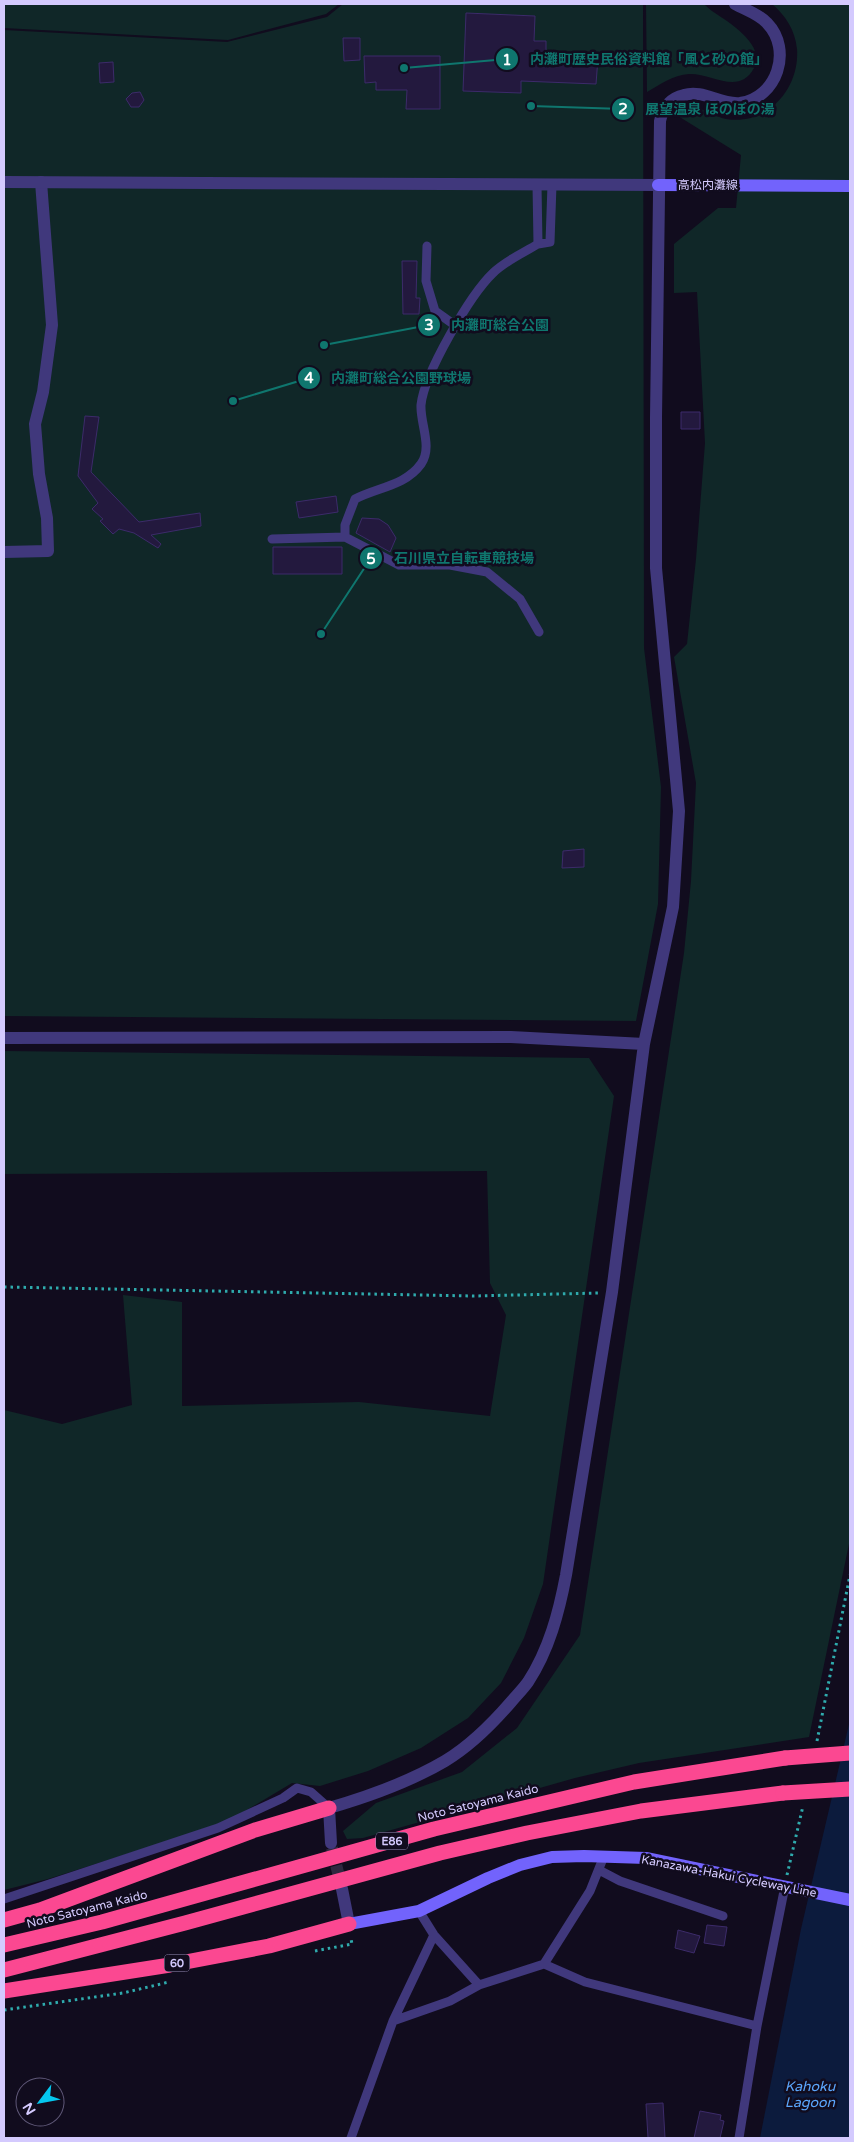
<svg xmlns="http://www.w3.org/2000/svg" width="854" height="2142" font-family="'Varela Round','Noto Sans JP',sans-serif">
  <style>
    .green { fill: #102728 }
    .water { fill: #0c1b3d }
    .building { fill: #23193e; stroke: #3c2b6a }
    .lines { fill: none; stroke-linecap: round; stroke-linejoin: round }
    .tertiary-tunnel { stroke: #2e2840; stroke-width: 12; stroke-dasharray: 12 6; stroke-linecap: butt }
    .path { stroke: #2fabad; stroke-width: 3; stroke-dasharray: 2.5 4; stroke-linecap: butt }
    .service { stroke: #40387c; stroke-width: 9 }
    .minor { stroke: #40387c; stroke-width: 12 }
    .tertiary { stroke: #40387c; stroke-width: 12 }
    .secondary { stroke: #7263fc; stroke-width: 12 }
    .motorway { stroke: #fb4891; stroke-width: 15 }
    .motorway-bridge { stroke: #fb4891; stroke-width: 15 }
    .labels { text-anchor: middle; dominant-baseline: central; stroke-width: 5; stroke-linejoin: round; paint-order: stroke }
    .shield { fill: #110c1e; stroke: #9a91bb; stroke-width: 1 }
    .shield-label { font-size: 11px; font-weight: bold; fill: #d4cafe }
    .street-label { font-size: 12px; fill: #d4cafe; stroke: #110c1e }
    .water-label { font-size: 14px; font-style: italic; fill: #5ba6fc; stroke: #110c1e }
    .leader { fill: none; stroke: #0f766e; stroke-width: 2 }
    .callout-dot { fill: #0f766e; stroke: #110c1e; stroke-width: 2 }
    .mark-label { font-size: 15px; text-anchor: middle; font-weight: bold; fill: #fff }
    .callout-label { font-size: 14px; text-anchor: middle; font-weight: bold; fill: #0f766e; stroke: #110c1e; stroke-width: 5; stroke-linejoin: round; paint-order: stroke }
  </style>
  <rect width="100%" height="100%" fill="#110c1e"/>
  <path class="green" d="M4 4H339L326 14 228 40 4 28Z
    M343 4H643L644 648 661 787 658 904 636 1021 4 1016V30L227 42 327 17Z
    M646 4C655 4 698 2 703 4 706 5 709 9 712 11 727 21 767 45 754 68 739 96 712 73 689 74 673 75 659 85 647 92Z
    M772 4H850V1539L809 1737 639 1763 575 1778 363 1838 347 1839 343 1831 376 1803 462 1772 517 1728 580 1635 684 953 691 881 696 783 674 657 687 644 696 559 705 443 697 292 674 293V244L718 208H736L741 155 678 116C682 111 687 107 694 108 706 108 715 117 726 119 768 126 800 88 797 49 795 30 786 16 772 4Z
    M4 1051 589 1058 614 1096 543 1584 524 1638 501 1683 468 1718 421 1748 368 1771 320 1786 292 1783 225 1823 48 1879 4 1890V1410L62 1424 132 1405 123 1295 182 1302V1406L359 1402 490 1416 506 1315 490 1283 487 1171 4 1174Z"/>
  <path class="water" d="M850 1720V2138H760L801 1929Z"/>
  <path class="building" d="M466 13 535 16 534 41H546V54L577 53 598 58 596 84 521 81V93L463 91Z
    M343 38H360V60L344 61Z
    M364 56H440V109H406L407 90H376V82L365 83Z
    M113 62 114 82 100 83 99 63Z
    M140 92 144 100 139 107H131L126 99 132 93Z
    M402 261H417L416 298H420L419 314H403Z
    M681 412H700V429H681Z
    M85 416 99 417 91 472 139 522 200 513 201 526 151 535 161 544 158 548 134 533 119 529 113 534 100 521 103 519 92 509 98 503 78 476Z
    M336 496 338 512 299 518 296 502Z
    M362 518 379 519 388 525 396 538 390 552 356 533Z
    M273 547H342V574H273Z
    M584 849V867L562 868 563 851Z
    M707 1925 727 1927 724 1946 704 1943Z
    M678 1930 700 1936 694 1953 675 1948Z
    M663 2103 665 2138H648L646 2104Z
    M700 2111 721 2115 720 2120 724 2121 720 2138H694Z"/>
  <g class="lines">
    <path class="tertiary-tunnel" d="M332 1848 342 1889"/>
    <path class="path" d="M4 1287 474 1296 599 1293
      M817 1741 850 1575
      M787 1875 803 1806
      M315 1951 352 1944 351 1939
      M4 2010 123 1993 169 1982"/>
    <path class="service" d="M538 244 550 242 552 185
      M427 246 426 281 435 311 456 326
      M345 537V525L355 499C378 487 405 486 421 464 433 447 420 424 421 405 424 374 470 295 493 273 505 261 523 253 538 244L537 185
      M272 539 345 537 399 565H450L487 572 520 599 539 632
      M604 1856 590 1891 544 1964 585 1982 757 2026
      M599 1870 620 1881 723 1916
      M4 1899 218 1828 283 1798 297 1788 311 1792 329 1808
      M419 1911 434 1935 479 1985 544 1964
      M434 1935 393 2021 450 2001 479 1985
      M351 2138 393 2021
      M739 2138 757 2026 785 1886"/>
    <path class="minor" d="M4 552 48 551 47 518 39 474 35 424 43 392 52 325 41 182"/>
    <path class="tertiary" d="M4 182 658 185
      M4 1038 511 1037 644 1044 673 907 679 811 656 568V418L660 121C663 108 670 98 684 95 703 89 720 105 740 103 777 98 793 50 767 23 759 14 746 10 735 4
      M331 1843 329 1808C367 1797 411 1781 445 1761 470 1746 492 1724 511 1702 516 1696 523 1689 528 1682 549 1650 559 1612 566 1575L612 1292 644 1044
      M342 1889 349 1924"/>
    <path class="secondary" d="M658 185 850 186
      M349 1924 419 1911 488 1878 520 1865 552 1857 584 1856 646 1858 850 1900"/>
    <path class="motorway" d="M4 1920 40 1910 255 1830 329 1808
      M4 1945 102 1922 434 1829 634 1782 785 1758
      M4 1970 185 1923 440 1853 527 1833 641 1811 783 1793
      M4 1991 170 1965 269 1946 349 1924"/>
    <path class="motorway-bridge" d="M785 1758 850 1753
      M783 1793 850 1789"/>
  </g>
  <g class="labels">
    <g class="shield">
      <rect x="376" y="1832.5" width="32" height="17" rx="4"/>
      <rect x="164.5" y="1954.5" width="25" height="17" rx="4"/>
    </g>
    <g class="shield-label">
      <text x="392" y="1841">E86</text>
      <text x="177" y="1963">60</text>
    </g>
    <g class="street-label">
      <text x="708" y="185">高松内灘線</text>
      <text transform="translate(478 1803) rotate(-14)">Noto Satoyama Kaido</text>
      <text transform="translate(729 1876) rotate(11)">Kanazawa-Hakui Cycleway Line</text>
      <text transform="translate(87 1909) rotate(-14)">Noto Satoyama Kaido</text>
    </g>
    <g class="water-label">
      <text x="810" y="2086">Kahoku<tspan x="810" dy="16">Lagoon</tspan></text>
    </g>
  </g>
  <path class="leader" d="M404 68L507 59M531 106L623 109M324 345L429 325M233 401L309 378M321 634L371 558"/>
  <g class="callout-dot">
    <circle cx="404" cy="68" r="5"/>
    <circle cx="531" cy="106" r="5"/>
    <circle cx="324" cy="345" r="5"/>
    <circle cx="233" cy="401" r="5"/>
    <circle cx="321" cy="634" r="5"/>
    <circle cx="507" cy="59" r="12"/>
    <circle cx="623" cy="109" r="12"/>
    <circle cx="429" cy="325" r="12"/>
    <circle cx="309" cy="378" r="12"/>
    <circle cx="371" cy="558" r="12"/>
  </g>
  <g class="mark-label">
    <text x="507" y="65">1</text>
    <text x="623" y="114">2</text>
    <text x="429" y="330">3</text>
    <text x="309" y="383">4</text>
    <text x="371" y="564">5</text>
  </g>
  <g class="callout-label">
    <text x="649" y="64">内灘町歴史民俗資料館「風と砂の館」</text>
    <text x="710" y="114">展望温泉 ほのぼの湯</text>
    <text x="500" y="330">内灘町総合公園</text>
    <text x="401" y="383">内灘町総合公園野球場</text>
    <text x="464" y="563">石川県立自転車競技場</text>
  </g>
  <rect width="854" height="2142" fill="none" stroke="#d4cafe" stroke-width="10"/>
  <g transform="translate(40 2102) rotate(238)"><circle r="24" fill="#110c1e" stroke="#5f5878"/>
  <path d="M0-4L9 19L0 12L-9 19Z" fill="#05c7ef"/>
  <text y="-8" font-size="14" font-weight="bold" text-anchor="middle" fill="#d4cafe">N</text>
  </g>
</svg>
